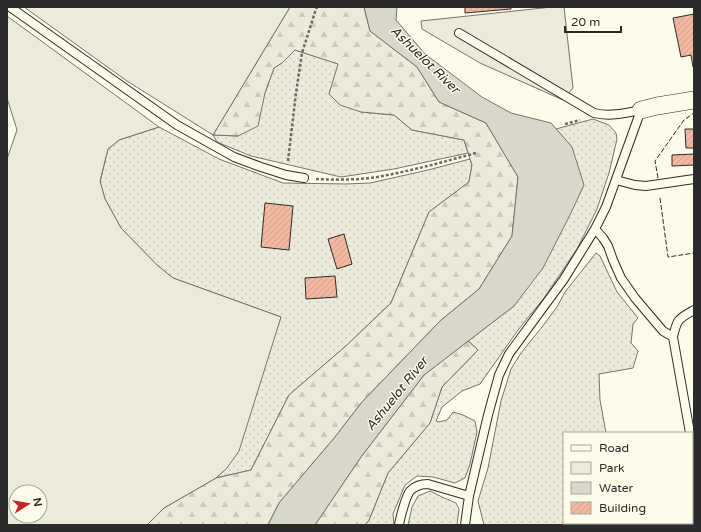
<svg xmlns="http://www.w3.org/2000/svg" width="701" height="532" font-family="'Varela Round',sans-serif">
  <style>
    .grass { fill: url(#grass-dots); stroke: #74746e }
    .forest { fill: url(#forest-firs); stroke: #74746e }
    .park { fill: #ecebdb; stroke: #74746e; fill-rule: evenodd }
    .parking { fill: #eceadb; stroke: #74746e }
    .water { fill: #d8d7c9; stroke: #74746e }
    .building { fill: url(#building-hatch); stroke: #2b2b2b }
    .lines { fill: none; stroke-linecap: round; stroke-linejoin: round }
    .lane-casing { stroke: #2b2b2b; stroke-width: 10 }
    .street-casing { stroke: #2b2b2b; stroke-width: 18 }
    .path { stroke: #6a6964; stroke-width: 2.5; stroke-dasharray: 3 2; stroke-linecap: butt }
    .lane { stroke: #fdfbea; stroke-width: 8 }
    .street { stroke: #fdfbea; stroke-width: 17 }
    .fence { stroke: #2b2b2b; stroke-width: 1; stroke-dasharray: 5 2; stroke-linecap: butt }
    .labels { text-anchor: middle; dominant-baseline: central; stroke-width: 3; stroke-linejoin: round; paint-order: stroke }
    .water-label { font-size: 13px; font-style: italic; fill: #2b2b2b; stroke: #fdfbea }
  </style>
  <defs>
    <pattern id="grass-dots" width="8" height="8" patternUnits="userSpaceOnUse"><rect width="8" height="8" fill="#ecebdb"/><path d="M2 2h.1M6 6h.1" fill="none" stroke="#cbcabc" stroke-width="1.8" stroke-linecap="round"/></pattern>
    <pattern id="forest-firs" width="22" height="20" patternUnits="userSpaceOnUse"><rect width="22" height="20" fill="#ecebdb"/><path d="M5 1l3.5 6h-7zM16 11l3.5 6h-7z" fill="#cbcabc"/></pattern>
    <pattern id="building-hatch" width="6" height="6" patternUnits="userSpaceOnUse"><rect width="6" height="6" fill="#f2b8a0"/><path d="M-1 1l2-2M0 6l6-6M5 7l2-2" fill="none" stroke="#d09e8a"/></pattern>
  </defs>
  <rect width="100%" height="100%" fill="#fdfbea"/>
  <path class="grass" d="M295 50 339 64 329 94 361 112 394 115 412 130 464 140 468 153 394 169 341 177 251 156 217 142 213 135 238 136 265 93 274 68 282 63Z
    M593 119 609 125 616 133 617 139 609 173 597 209 577 249 544 298 518 330 480 384 462 391 442 407 436 421 439 422 447 420 453 412 463 415 475 421 477 432 470 464 465 478 455 483 433 477 417 476 405 485 393 514 394 525H365L369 520 388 473 430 423 442 387 478 350 468 341 514 306 572 147 556 129Z
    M159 127 219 159 283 183 346 184 370 183 428 170 470 159 472 165 469 182 429 212 391 303 347 345 289 395 251 470 216 478 227 468 281 317 173 278 157 265 121 228 105 199 100 182 108 149 119 140Z
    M596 253 600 256 617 292 638 318 633 324 631 343 638 351 633 368 599 374 600 400 606 433H564V523H662L663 525H484L478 501 488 468 501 401 511 369 521 353 542 327 557 307 565 292Z
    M430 491 442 497 456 503 459 509 457 525H408L412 507 418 496Z"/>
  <path class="forest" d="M290 7H364L370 31 417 67 439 102 486 123 518 177 512 236 479 289 440 321 362 402 335 437 279 503 268 525H147L164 508 216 478 251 470 289 395 347 345 391 303 429 212 469 182 472 165 464 140 412 130 394 115 361 112 340 105 329 94 338 64 295 50 282 63 274 68 265 93 258 126 238 136 213 135Z
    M468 341 478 350 442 387 430 423 388 473 369 520 365 525H315L361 457 424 375Z"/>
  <path class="park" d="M24 7H290L213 135 127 81Z
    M7 16 159 127 119 140 108 149 100 181 105 199 121 228 157 265 173 278 281 317 239 451 227 468 216 478 164 508 147 525H7V159L17 130 7 98ZM16 492H40V516H16Z"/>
  <path class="parking" d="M552 7H564L573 88 563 100 480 63 422 29 421 21Z"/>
  <path class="water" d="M364 7H397L396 20 425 54 482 97 511 113 551 123 572 147 584 185 570 215 543 268 514 306 424 375 361 457 315 525H268L279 503 335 437 362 402 440 321 479 289 512 236 518 177 486 123 439 102 417 67 370 31Z"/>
  <path class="building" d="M465 7H511V9L465 13Z
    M694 14V67H693L691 55 681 57 673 18Z
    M685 129H694V148H686Z
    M694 154V165L672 166V155Z
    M265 203 293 206 289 250 261 247Z
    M344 234 352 264 337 269 328 239Z
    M335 276 337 297 306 299 305 278Z"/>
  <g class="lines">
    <g class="lane-casing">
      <path id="lane" d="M10 7 177 125 234 157 261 167 286 175 304 178
        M459 33 594 113C610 117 626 113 641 110L606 207 595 229 564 279 509 354 499 375 488 415 469 496 465 525
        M616 180 635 185 646 186 694 179
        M595 229 603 238 608 246 613 260 621 278 635 298 663 331 673 337
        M690 433 673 337C677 319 678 319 694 310
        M692 446 694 457
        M399 525C400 518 406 496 410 491 415 486 422 484 428 484L469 496"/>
    </g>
    <g class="street-casing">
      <path id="street" d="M641 110 657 106 694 100"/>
    </g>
    <path class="path" d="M565 124 580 120
      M288 161 296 93 302 53 315 12 317 7
      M316 179C336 180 358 180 377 177 411 171 443 162 476 153"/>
    <use href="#lane" class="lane"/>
    <use href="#street" class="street"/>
    <path class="fence" d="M658 178 655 161 684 120 694 113
      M660 198 668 257 694 253"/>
  </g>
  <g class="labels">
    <g class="water-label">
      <text transform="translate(425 60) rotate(44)">Ashuelot River</text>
      <text transform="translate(397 394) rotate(-51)">Ashuelot River</text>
    </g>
  </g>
  <rect width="701" height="532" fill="none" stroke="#2b2b2b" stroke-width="16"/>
  <rect x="563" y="432" width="130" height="92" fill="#fdfbea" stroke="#a9a89e"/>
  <rect x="571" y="445" width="20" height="6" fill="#fdfbea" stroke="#a9a89e"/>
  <text x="599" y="452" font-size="12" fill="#2b2b2b">Road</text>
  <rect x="571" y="462" width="20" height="12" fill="#ecebdb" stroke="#a9a89e"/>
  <text x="599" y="472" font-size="12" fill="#2b2b2b">Park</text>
  <rect x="571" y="482" width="20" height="12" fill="#d8d7c9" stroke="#a9a89e"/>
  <text x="599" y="492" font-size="12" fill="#2b2b2b">Water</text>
  <rect x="571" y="502" width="20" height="12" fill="url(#building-hatch)" stroke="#a9a89e"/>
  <text x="599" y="512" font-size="12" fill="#2b2b2b">Building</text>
  <g transform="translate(28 504) rotate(79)"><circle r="19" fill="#fdfbea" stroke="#a9a89e"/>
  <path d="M0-3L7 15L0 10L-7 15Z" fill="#c62828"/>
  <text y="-6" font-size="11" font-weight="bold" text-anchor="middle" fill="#2b2b2b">N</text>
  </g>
  <path d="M565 26v6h56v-6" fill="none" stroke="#2b2b2b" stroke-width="2"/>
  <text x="571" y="26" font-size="12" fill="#2b2b2b" stroke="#fdfbea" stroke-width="3" paint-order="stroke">20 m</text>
</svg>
